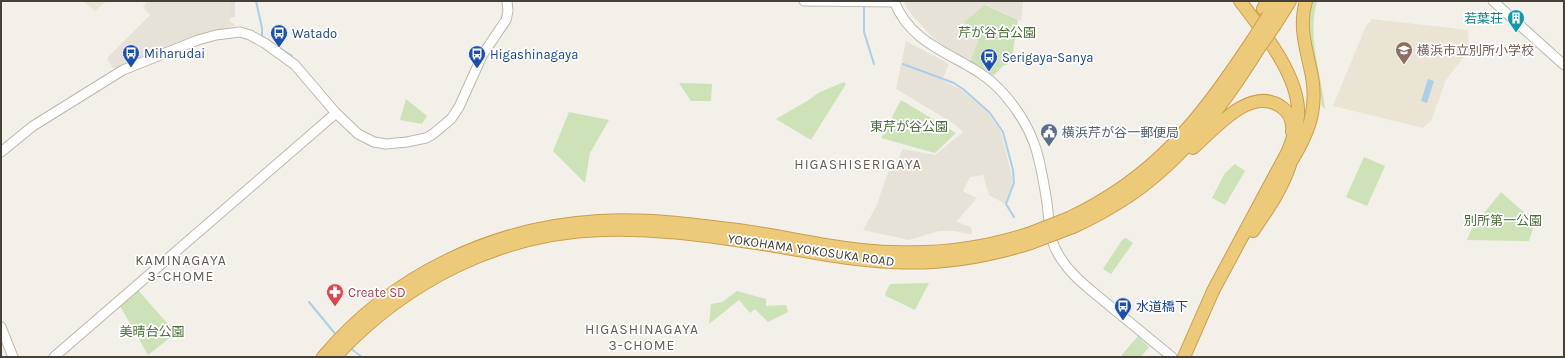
<svg xmlns="http://www.w3.org/2000/svg" width="1565" height="358" font-family="Karla,'Noto Sans JP',sans-serif">
  <style>
    .residential { fill: #e6e2d8 }
    .education { fill: #eae4d5 }
    .green { fill: #cde2b7 }
    .parking { fill: #e1e0dd }
    .water { fill: #adcee8 }
    .lines { fill: none; stroke-linecap: round; stroke-linejoin: round }
    .stream { stroke: #adcee8; stroke-width: 2 }
    .tertiary-casing { stroke: #bdb8ad; stroke-width: 11 }
    .motorway-casing { stroke: #cb9f4b; stroke-width: 14 }
    .tertiary { stroke: #fff; stroke-width: 9 }
    .motorway { stroke: #edc97a; stroke-width: 12 }
    .motorway-bridge-casing { stroke: #cb9f4b; stroke-width: 14; stroke-linecap: butt }
    .motorway-bridge { stroke: #edc97a; stroke-width: 12 }
    .labels { text-anchor: middle; dominant-baseline: central; stroke-width: 3.5; stroke-linejoin: round; paint-order: stroke }
    .culture-label { font-size: 13px; fill: #0d838f; stroke: #fff; text-anchor: end }
    .park-label { font-size: 13px; fill: #487032; stroke: #fff }
    .transit-label { font-size: 13px; fill: #164399; stroke: #fff; text-anchor: start }
    .education-label { font-size: 13px; fill: #785e54; stroke: #fff; text-anchor: start }
    .service-label { font-size: 13px; fill: #4e5e75; stroke: #fff; text-anchor: start }
    .street-label { font-size: 13px; fill: #454138; stroke: #fff }
    .health-label { font-size: 13px; fill: #be3a42; stroke: #fff; text-anchor: start }
    .neighbourhood-label { font-size: 14px; letter-spacing: 1px; fill: #675e51; stroke: #fff }
  </style>
  <rect width="100%" height="100%" fill="#f2f0e9"/>
  <path class="residential" d="M144 1H235V17H232L229 20 236 26 207 32 116 69 112 67 107 58 150 15 143 7 146 3Z
    M906 1H1021L1023 2 1021 21 986 5 970 20 977 30 978 43 973 61 945 47 933 38 912 15 904 3Z
    M906 41 949 64 942 80 962 90 989 114 1001 132 1013 181 1011 190 1005 204 989 195 983 175 970 177 963 191 977 198 956 222 971 227 972 234H968L955 231H939L909 240 863 230 876 207 892 161 896 163 903 149 935 155 963 132 953 123 896 89Z"/>
  <path class="education" d="M83 1H107L95 11Z
    M1372 19 1468 30 1469 50 1446 80 1431 121 1423 128 1333 106 1366 26Z"/>
  <path class="green" d="M1309 1H1317C1307 39 1321 71 1325 109L1322 106 1317 77 1310 58 1306 12Z
    M985 5 1018 20 1012 58 1008 64 1003 66 993 76 985 70 970 62 978 42 977 36 964 22Z
    M844 82 846 84 811 140 776 119 807 101 820 92Z
    M679 83 712 84 711 101H691Z
    M406 99 427 116 422 124 400 120Z
    M901 100 956 133 935 153 881 138Z
    M569 112 609 120 590 153 585 183 553 151Z
    M1364 157 1385 166 1367 206 1346 197Z
    M1235 164 1245 171 1225 205 1212 198 1225 173Z
    M1501 192 1535 222 1529 241 1467 240 1472 228Z
    M1126 238 1133 243 1111 274 1103 269 1122 240Z
    M929 283 915 310 886 296 885 294 890 284Z
    M137 289 176 333 148 355 119 304Z
    M737 291 766 299V306L786 305 788 312 768 322 755 309 750 313 739 300 709 324 711 304 722 302Z
    M1138 336 1149 347 1141 357H1120Z"/>
  <path class="parking" d="M230 1H235V17H230Z"/>
  <path class="water" d="M1428 79 1434 81 1427 103 1421 101Z"/>
  <g class="lines">
    <path class="stream" d="M256 1 262 28V36L292 56
      M864 5V32L874 64
      M903 64 954 83 963 89 990 113 1003 132 1013 170 1014 183 1006 204 1014 217
      M309 302 337 336
      M350 348 362 357"/>
    <g class="tertiary-casing">
      <path id="tertiary" d="M804 1 894 2
        M894 1C915 54 969 54 1003 93 1035 129 1040 157 1047 203 1049 218 1049 235 1055 248 1067 274 1090 289 1111 307 1131 323 1151 340 1172 357
        M1493 1 1564 65
        M1 152 33 126 123 70 198 40 216 35 240 32 250 35 266 44 295 65 335 112 358 134 374 142 386 144 407 142 426 138 433 134 451 119 459 107 483 54 506 20 508 11 507 1
        M1 327 13 357
        M54 357 336 113"/>
    </g>
    <g class="motorway-casing">
      <path id="motorway" d="M1263 9 1267 1
        M1268 16 1278 1
        M1275 25 1290 1
        M1193 148C1214 130 1249 86 1280 106 1290 112 1293 122 1292 132
        M1287 168C1309 134 1320 108 1310 67 1305 45 1299 24 1306 1
        M1069 218C1156 177 1200 119 1252 41
        M1073 227C1093 218 1111 208 1129 196 1184 159 1224 104 1259 48
        M1253 231C1268 209 1281 191 1290 165
        M323 357C392 275 493 227 599 221 645 218 692 224 738 230 790 237 842 251 894 252 940 254 984 248 1028 234
        M335 357C404 282 499 233 602 230 651 228 701 235 749 242 797 249 844 260 892 262 940 265 986 257 1031 243
        M1184 357 1213 291 1288 151C1292 140 1297 128 1298 116 1301 78 1262 30 1240 1"/>
    </g>
    <use href="#tertiary" class="tertiary"/>
    <use href="#motorway" class="motorway"/>
    <g class="motorway-bridge-casing">
      <path id="motorway-bridge" d="M1252 41 1268 16
        M1259 48 1275 25
        M1028 234 1069 218
        M1031 243 1073 227"/>
    </g>
    <use href="#motorway-bridge" class="motorway-bridge"/>
  </g>
  <defs>
    <g id="building-pin" transform="scale(0.9)"><path d="M0 17L-7.5 6A9.5 9.5 0 1 1 7.5 6Z" fill="#0f9aa8" stroke="#fff"/><path d="M-4-6H4V6H1V3H-1V6H-4ZM-2.5-4.3h1.7v1.8h-1.7ZM.8-4.3h1.7v1.8H.8ZM-2.5-1h1.7V.8h-1.7ZM.8-1h1.7V.8H.8Z" fill="#fff"/></g>
    <g id="bus-pin" transform="scale(0.9)"><path d="M0 17L-7.5 6A9.5 9.5 0 1 1 7.5 6Z" fill="#1a4fb4" stroke="#fff"/><path d="M-5-6H5V4H4V6H2V4H-2V6H-4V4H-5ZM-3.5-4V0h7V-4ZM-3.5 1.2v1.5H-2V1.2ZM2 1.2v1.5H3.5V1.2Z" fill="#fff"/></g>
    <g id="school-pin" transform="scale(0.9)"><path d="M0 17L-7.5 6A9.5 9.5 0 1 1 7.5 6Z" fill="#8d6e63" stroke="#fff"/><path d="M0-5L7-2L0 1L-7-2ZM-4 1L0 2.5L4 1V4Q0 6-4 4Z" fill="#fff"/></g>
    <g id="civic-pin" transform="scale(0.9)"><path d="M0 17L-7.5 6A9.5 9.5 0 1 1 7.5 6Z" fill="#5c6f8a" stroke="#fff"/><path d="M-.6-6.5H3V-4.5H.6V-3L4-1V1h2V6H-6V1h2V-1L-.6-3ZM-1.2 2.5V6h2.4V2.5Z" fill="#fff"/></g>
    <g id="pharmacy-pin" transform="scale(0.9)"><path d="M0 17L-7.5 6A9.5 9.5 0 1 1 7.5 6Z" fill="#e0444e" stroke="#fff"/><path d="M-2-6h4v4h4v4h-4v4h-4v-4h-4v-4h4Z" fill="#fff"/></g>
  </defs>
  <g fill-rule="evenodd">
    <use href="#building-pin" x="1516" y="18"/>
    <use href="#bus-pin" x="279" y="33"/>
    <use href="#school-pin" x="1404" y="50"/>
    <use href="#bus-pin" x="131" y="53"/>
    <use href="#bus-pin" x="477" y="54"/>
    <use href="#bus-pin" x="989" y="57"/>
    <use href="#civic-pin" x="1049" y="132"/>
    <use href="#pharmacy-pin" x="335" y="292"/>
    <use href="#bus-pin" x="1123" y="306"/>
  </g>
  <g class="labels">
    <g class="culture-label">
      <text x="1503" y="18">若葉荘</text>
    </g>
    <g class="park-label">
      <text x="997" y="32">芹が谷台公園</text>
      <text x="909" y="126">東芹が谷公園</text>
      <text x="1503" y="220">別所第一公園</text>
      <text x="152" y="331">美晴台公園</text>
    </g>
    <g class="transit-label">
      <text x="292" y="33">Watado</text>
      <text x="144" y="53">Miharudai</text>
      <text x="490" y="54">Higashinagaya</text>
      <text x="1002" y="57">Serigaya-Sanya</text>
      <text x="1136" y="306">水道橋下</text>
    </g>
    <g class="education-label">
      <text x="1417" y="50">横浜市立別所小学校</text>
    </g>
    <g class="service-label">
      <text x="1062" y="132">横浜芹が谷一郵便局</text>
    </g>
    <g class="street-label">
      <text transform="translate(811 250) rotate(8)">YOKOHAMA YOKOSUKA ROAD</text>
    </g>
    <g class="health-label">
      <text x="348" y="292">Create SD</text>
    </g>
    <g class="neighbourhood-label">
      <text x="858" y="164">HIGASHISERIGAYA</text>
      <text x="181" y="260">KAMINAGAYA<tspan x="181" dy="16">3-CHOME</tspan></text>
      <text x="642" y="329">HIGASHINAGAYA<tspan x="642" dy="16">3-CHOME</tspan></text>
    </g>
  </g>
  <rect width="1565" height="358" fill="none" stroke="#454138" stroke-width="4"/>
</svg>
